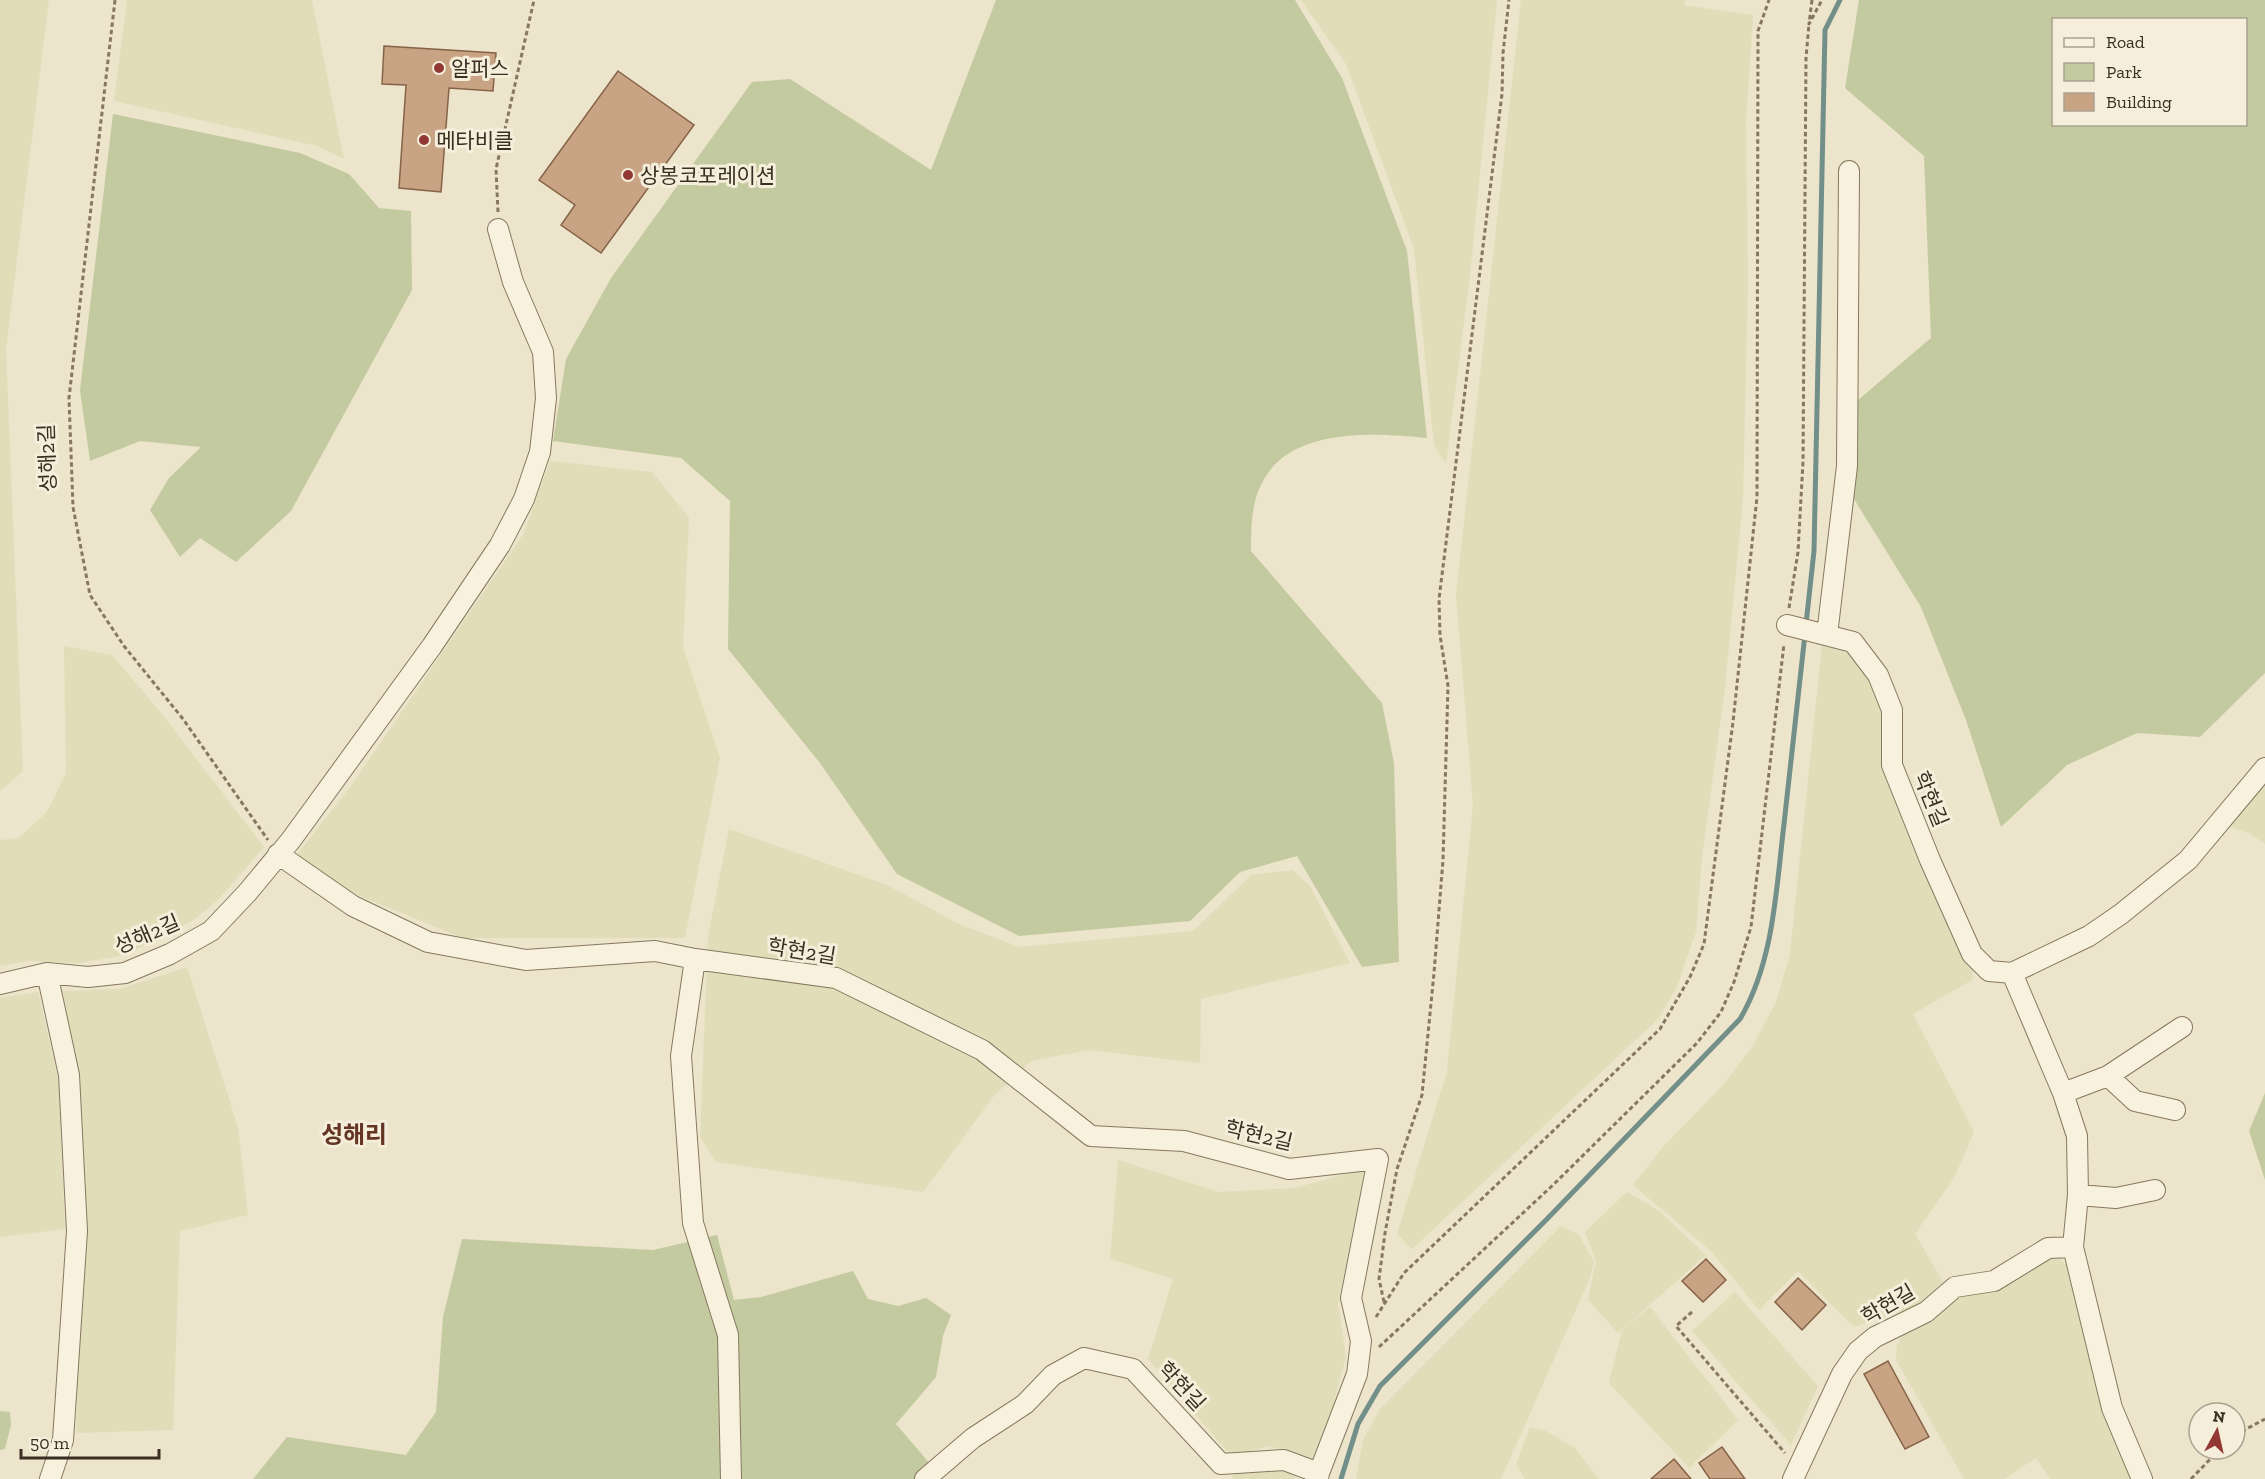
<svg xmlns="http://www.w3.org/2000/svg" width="2265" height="1479" font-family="'Zilla Slab','Noto Sans KR',serif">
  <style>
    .farmland { fill: #e1ddb9 }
    .green { fill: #c3ca9f; fill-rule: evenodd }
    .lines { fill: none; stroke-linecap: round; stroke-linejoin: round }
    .stream { stroke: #728f89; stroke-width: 5 }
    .building { fill: #c8a384; stroke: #866347; stroke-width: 1.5 }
    .minor-casing { stroke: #887760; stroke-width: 22 }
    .path { stroke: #887760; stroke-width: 3; stroke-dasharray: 4.5 3; stroke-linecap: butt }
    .minor { stroke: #f7f1de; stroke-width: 20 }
    .poi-dot { fill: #933734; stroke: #f4eeda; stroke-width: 2 }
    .labels { text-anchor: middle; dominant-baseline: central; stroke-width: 6; stroke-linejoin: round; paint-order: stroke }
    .poi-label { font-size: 21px; fill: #3a2f22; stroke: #f4eeda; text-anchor: start }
    .street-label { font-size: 21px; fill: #3a2f22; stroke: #f4eeda }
    .quarter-label { font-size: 24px; font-weight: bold; fill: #643425; stroke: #f4eeda }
  </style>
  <rect width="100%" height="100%" fill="#ece4cb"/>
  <path class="farmland" d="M0 0H49L6 349 23 771 0 791Z
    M127 0H312L344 159 317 146 114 101Z
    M1301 0H1497L1470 276 1446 464 1434 445 1414 249 1346 64Z
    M1521 0H1685L1684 5 1753 15 1746 122 1748 281 1743 499 1725 687 1702 858 1696 932 1676 989 1659 1018 1412 1249 1397 1234 1447 1071 1473 805 1456 595Z
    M550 461 652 472 689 518 683 647 720 758 685 938H463L333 885 295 857 351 786 524 533Z
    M1822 645 1849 653 1867 669 1884 716 1882 761 1916 846 1973 969 1972 980 1913 1014 1974 1132 1954 1178 1915 1234 1943 1282 1916 1307 1854 1327 1798 1271 1759 1310 1712 1252 1633 1185 1662 1148 1724 1084 1752 1047 1776 1002 1790 954Z
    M64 646 112 655 158 709 264 847 218 900 195 919 126 955 80 963 28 961 0 966V840L19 838 47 812 66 773Z
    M2265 782V844L2249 833 2226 826Z
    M729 829 887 885 959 924 1019 947 1193 931 1251 875 1293 870 1310 886 1350 963 1201 999 1200 1063 1089 1050 1031 1061 993 1097 923 1192 716 1162 700 1137 708 936Z
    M187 967 238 1127 248 1215 180 1231 173 1430 76 1433 83 1236 77 1081 63 991 120 989Z
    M38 992 59 1083 65 1229 0 1237V998Z
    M1118 1160 1219 1192 1294 1188 1366 1169 1338 1305 1346 1356 1333 1406 1312 1460 1269 1446 1231 1456 1148 1359 1173 1279 1110 1259Z
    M1627 1192 1658 1210 1706 1255 1618 1333 1588 1300 1596 1261 1585 1232Z
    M1561 1226 1579 1235 1594 1262 1590 1278 1501 1479H1356L1363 1440 1380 1409Z
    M2057 1257 2068 1266 2104 1412 2131 1479H2050L2036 1458 2004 1479H1964L1896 1360 1897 1346 1902 1335 1935 1317 1956 1291 2044 1258Z
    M1735 1292 1818 1386 1791 1445 1692 1331Z
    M1650 1307 1738 1420 1689 1468 1609 1383 1622 1330Z
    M1530 1427 1546 1431 1575 1448 1599 1479H1525L1516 1464Z
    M1262 1466 1291 1473 1297 1479H1232L1233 1475Z"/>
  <path class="green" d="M996 0H1295L1342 78 1407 251 1427 438C1376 433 1290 426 1262 483 1251 503 1251 529 1251 551L1382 703 1394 763 1399 962 1362 967 1297 856 1240 872 1190 921 1019 936 897 874 820 763 728 649 730 501 681 458 553 441 566 359 611 278 752 82 790 79 931 170Z
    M1859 0H2265V673L2200 737 2137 733 2067 765 2001 827 1966 720 1921 607 1849 491 1858 400 1931 338 1924 156 1845 88ZM2054 20H2246V124H2054Z
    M113 114 300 153 349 174 379 208 411 211 412 290 291 511 236 562 200 538 180 557 150 510 169 478 201 447 140 441 90 461 80 390Z
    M2265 1093V1180L2249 1131Z
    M717 1235 734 1300 761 1297 853 1271 868 1299 898 1306 926 1298 951 1315 943 1336 936 1377 896 1424 943 1479H253L287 1437 406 1455 436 1412 443 1317 462 1239 653 1250Z
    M0 1411 10 1412 11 1425 5 1449 0 1450Z"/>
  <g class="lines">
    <path class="stream" d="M1806 624 1814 551 1825 30 1840 0
      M1341 1479 1358 1424 1380 1386 1547 1219 1740 1019C1774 961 1776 890 1784 824 1791 761 1798 697 1805 634"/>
  </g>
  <path class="building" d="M384 46 496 53 493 91 449 88 441 192 399 188 406 85 382 84Z
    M618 71 694 125 601 253 561 225 575 205 539 180Z
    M1706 1259 1726 1280 1703 1302 1682 1281Z
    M1798 1278 1826 1305 1802 1330 1775 1302Z
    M1888 1361 1929 1437 1905 1449 1864 1374Z
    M1722 1447 1745 1479H1710L1699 1463Z
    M1674 1459 1691 1479H1651Z"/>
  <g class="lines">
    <g class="minor-casing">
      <path id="minor" d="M1787 625 1853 642 1878 675 1892 710V765L1930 860 1972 954 1989 971 2012 973 2063 1093 2077 1136 2078 1195 2073 1247 2112 1408 2142 1479
        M1827 635 1847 466 1849 171
        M278 854 353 906 428 942 526 960 655 951 695 959 836 978 982 1050 1091 1136 1184 1141 1289 1169 1378 1159 1351 1298 1361 1341 1357 1374 1319 1473
        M695 959 681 1056 693 1223 728 1335 731 1479
        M47 973 69 1075 77 1231 63 1440 50 1479
        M2012 973 2089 936 2121 914 2188 860 2265 768
        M0 984 47 973 88 977 125 973 170 954 211 931 247 893 291 840 432 646 500 545 524 499 540 452 546 398 543 352 513 282 498 229
        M2108 1076 2135 1101 2175 1110
        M2063 1093 2108 1076 2182 1027
        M2078 1195 2116 1198 2155 1190
        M925 1479 973 1438 1025 1404 1053 1375 1084 1358 1133 1369 1221 1464 1284 1460 1319 1473 1318 1479
        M1793 1479 1842 1374 1858 1351 1875 1337 1926 1312 1955 1287 1994 1281 2048 1248 2073 1247"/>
    </g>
    <path class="path" d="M115 0 69 398 73 507 90 595 124 646 183 719 268 840
      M1812 0 1809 24 1822 0
      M498 212 496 169 534 0
      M1789 608 1798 552 1803 462 1806 58 1809 24
      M1384 1302 1379 1279 1385 1233 1397 1169 1422 1095 1434 973 1443 860 1448 686 1440 635 1439 599 1502 94 1503 53 1509 0
      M1692 1312 1676 1326 1785 1453
      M1376 1317 1404 1273 1660 1029 1690 977 1704 944 1733 722 1757 497 1758 31 1769 0
      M1379 1347 1553 1185 1697 1043 1721 1012 1734 982 1751 927 1784 644
      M2235 1435 2265 1419
      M2191 1479 2220 1449"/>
    <use href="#minor" class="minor"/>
  </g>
  <g class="poi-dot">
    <circle cx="439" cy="68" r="6"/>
    <circle cx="424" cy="140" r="6"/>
    <circle cx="628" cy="175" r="6"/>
  </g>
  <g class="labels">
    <g class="poi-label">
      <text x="451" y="68">알퍼스</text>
      <text x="436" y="140">메타비클</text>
      <text x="640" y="175">상봉코포레이션</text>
    </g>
    <g class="street-label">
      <text transform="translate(47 458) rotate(-92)">성해2길</text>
      <text transform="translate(1931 799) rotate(68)">학현길</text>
      <text transform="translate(147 934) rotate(-23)">성해2길</text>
      <text transform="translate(802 951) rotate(9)">학현2길</text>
      <text transform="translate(1259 1135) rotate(13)">학현2길</text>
      <text transform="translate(1888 1304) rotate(-30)">학현길</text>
      <text transform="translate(1182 1386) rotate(47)">학현길</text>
    </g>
    <g class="quarter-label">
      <text x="354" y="1134">성해리</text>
    </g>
  </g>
  <rect x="2052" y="18" width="195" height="108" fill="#f4eeda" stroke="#aaa290" stroke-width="1.5"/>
  <rect x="2064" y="38" width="30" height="9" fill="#f7f1de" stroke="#aaa290" stroke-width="1.5"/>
  <text x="2106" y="48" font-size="18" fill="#3a2f22">Road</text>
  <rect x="2064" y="63" width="30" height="18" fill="#c3ca9f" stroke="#aaa290" stroke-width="1.5"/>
  <text x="2106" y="78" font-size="18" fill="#3a2f22">Park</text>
  <rect x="2064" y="93" width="30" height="18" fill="#c8a384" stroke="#aaa290" stroke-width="1.5"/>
  <text x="2106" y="108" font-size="18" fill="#3a2f22">Building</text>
  <g transform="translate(2217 1431) rotate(8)"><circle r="28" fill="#f4eeda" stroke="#aaa290" stroke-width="1.5"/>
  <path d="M0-4.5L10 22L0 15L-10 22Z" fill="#933734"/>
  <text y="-9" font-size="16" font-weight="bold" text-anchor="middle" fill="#3a2f22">N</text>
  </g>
  <path d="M21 1449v9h138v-9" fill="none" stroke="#3a2f22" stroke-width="3"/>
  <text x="30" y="1449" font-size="18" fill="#3a2f22" stroke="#f4eeda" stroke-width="4.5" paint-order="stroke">50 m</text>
</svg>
